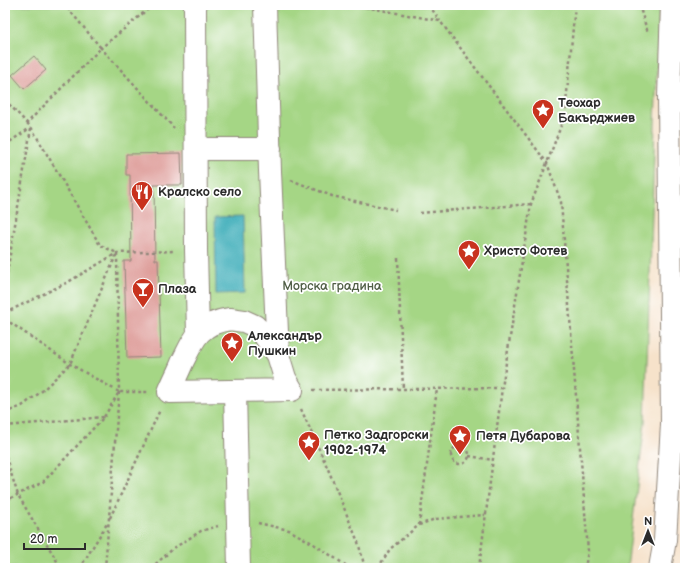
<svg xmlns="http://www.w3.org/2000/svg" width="690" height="573" font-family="'Balsamiq Sans',sans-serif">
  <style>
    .green { fill: #a5d685; stroke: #688058 }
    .water { fill: #3dadb9; stroke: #346c72 }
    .building { fill: #de9d9a }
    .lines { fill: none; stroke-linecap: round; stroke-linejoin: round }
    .street-casing { stroke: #90867a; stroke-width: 24 }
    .path { stroke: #90867a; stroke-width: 2.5; stroke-dasharray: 3 3; stroke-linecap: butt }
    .street { stroke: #fff; stroke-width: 22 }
    .labels { text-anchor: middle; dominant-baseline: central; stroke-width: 3.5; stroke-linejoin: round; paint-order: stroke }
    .poi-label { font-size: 13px; font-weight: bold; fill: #2b2b2b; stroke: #fff; text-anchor: start }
    .park-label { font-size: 13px; fill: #505e46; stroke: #fff }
  </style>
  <rect width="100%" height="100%" fill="#fff"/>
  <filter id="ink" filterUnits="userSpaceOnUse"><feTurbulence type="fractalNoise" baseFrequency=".025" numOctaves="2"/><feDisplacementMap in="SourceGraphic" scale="8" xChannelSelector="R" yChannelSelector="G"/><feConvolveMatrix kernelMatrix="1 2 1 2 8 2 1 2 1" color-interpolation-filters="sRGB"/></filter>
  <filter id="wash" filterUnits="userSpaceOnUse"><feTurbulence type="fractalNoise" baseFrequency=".012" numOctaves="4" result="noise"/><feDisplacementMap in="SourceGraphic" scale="16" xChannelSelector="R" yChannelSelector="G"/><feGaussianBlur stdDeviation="0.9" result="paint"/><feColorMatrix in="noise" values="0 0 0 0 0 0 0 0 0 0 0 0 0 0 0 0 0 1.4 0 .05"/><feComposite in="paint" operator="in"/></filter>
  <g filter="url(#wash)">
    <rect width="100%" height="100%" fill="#f6e2ca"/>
    <path class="green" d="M5 5H659L645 422 627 568H5Z"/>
    <path class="water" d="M243 216 245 293 216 294 215 217Z"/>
    <g id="blocks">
      <path class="building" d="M34 56 46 70 24 89 12 75Z
        M181 153 182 185H154L155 260H158L161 357 127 358 124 261H131L130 175H126V154Z"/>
    </g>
  </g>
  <g filter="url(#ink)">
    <use href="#blocks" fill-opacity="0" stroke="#90867a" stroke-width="1"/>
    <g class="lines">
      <g class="street-casing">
        <path id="street" d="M195 5 196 250 198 334
          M265 5 270 171 278 355
          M196 149H270
          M230 319 244 321 255 326 264 335 278 355 285 378 292 390 169 392C173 382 178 373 182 363 194 338 200 323 230 319Z
          M235 391 239 568
          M660 568 665 540 672 424 669 97 672 5"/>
      </g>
      <path class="path" d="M153 5 101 48 174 128
        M354 5 440 21 547 163 561 202 588 551 585 568
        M429 5 440 21
        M639 5 648 33
        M5 100 27 123 101 48 65 5
        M27 123 31 127 100 245 117 253 119 392 105 568
        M5 145 30 128
        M291 180 332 196 396 210
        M420 213 531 204
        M398 258 403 390
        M5 285 31 128
        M5 313 68 282 117 253 175 251
        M5 319 70 364 119 392
        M313 390 502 388
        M301 409 328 469 358 542 365 568
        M5 413 22 406 42 391 70 364 116 255
        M5 426 104 417
        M451 455a9 9 0 1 1 18 0a9 9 0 1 1-18 0Z
        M5 451 7 461 18 495 61 568
        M469 456 493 460
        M5 501 43 482 104 417 119 392H148
        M110 518 160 410
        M258 523 289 530 312 543 350 568
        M419 525 437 389
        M80 568 108 522
        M151 568 174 548 201 531 218 526
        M378 568 390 549 419 525 435 519 485 515
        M479 568 502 388 531 204 547 163 565 115 575 5"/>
      <use href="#street" class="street"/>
    </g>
  </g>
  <defs>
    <g id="sight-pin" transform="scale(1.15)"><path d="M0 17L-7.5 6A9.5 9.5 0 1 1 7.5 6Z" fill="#c8321e" stroke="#fff"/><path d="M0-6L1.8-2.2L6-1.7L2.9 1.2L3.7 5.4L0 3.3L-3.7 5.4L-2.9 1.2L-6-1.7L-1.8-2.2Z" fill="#fff"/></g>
    <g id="restaurant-pin" transform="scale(1.15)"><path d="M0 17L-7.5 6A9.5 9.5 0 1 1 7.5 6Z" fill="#c8321e" stroke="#fff"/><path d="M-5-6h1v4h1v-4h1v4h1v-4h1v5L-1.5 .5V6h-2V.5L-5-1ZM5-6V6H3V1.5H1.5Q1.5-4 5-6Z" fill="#fff"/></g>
    <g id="bar-pin" transform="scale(1.15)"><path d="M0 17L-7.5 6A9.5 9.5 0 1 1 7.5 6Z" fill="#c8321e" stroke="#fff"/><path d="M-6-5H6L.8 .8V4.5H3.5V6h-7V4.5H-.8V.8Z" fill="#fff"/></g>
  </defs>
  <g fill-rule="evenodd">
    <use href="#sight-pin" x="543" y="110"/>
    <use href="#restaurant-pin" x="142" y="192"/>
    <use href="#sight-pin" x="469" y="251"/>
    <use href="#bar-pin" x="143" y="289"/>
    <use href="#sight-pin" x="232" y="343"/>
    <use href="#sight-pin" x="460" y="436"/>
    <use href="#sight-pin" x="309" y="442"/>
  </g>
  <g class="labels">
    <g class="poi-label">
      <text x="558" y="103">Теохар<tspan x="558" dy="15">Бакърджиев</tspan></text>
      <text x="158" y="192">Кралско село</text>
      <text x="484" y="251">Христо Фотев</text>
      <text x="158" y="289">Плаза</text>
      <text x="248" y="336">Александър<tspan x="248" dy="15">Пушкин</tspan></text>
      <text x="324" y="435">Петко Задгорски<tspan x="324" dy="15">1902-1974</tspan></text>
      <text x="476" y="436">Петя Дубарова</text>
    </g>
    <g class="park-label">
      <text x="332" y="286">Морска градина</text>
    </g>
  </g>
  <rect width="690" height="573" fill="none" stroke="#fff" stroke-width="20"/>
  <g transform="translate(648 531)" stroke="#ffffff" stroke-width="3" paint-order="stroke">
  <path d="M0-3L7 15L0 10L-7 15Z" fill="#2b2b2b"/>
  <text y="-6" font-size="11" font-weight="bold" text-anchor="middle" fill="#2b2b2b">N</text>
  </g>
  <path d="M24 543v6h61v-6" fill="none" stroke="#2b2b2b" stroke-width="2"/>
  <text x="30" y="543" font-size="12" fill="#2b2b2b" stroke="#ffffff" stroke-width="3" paint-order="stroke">20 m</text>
</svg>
